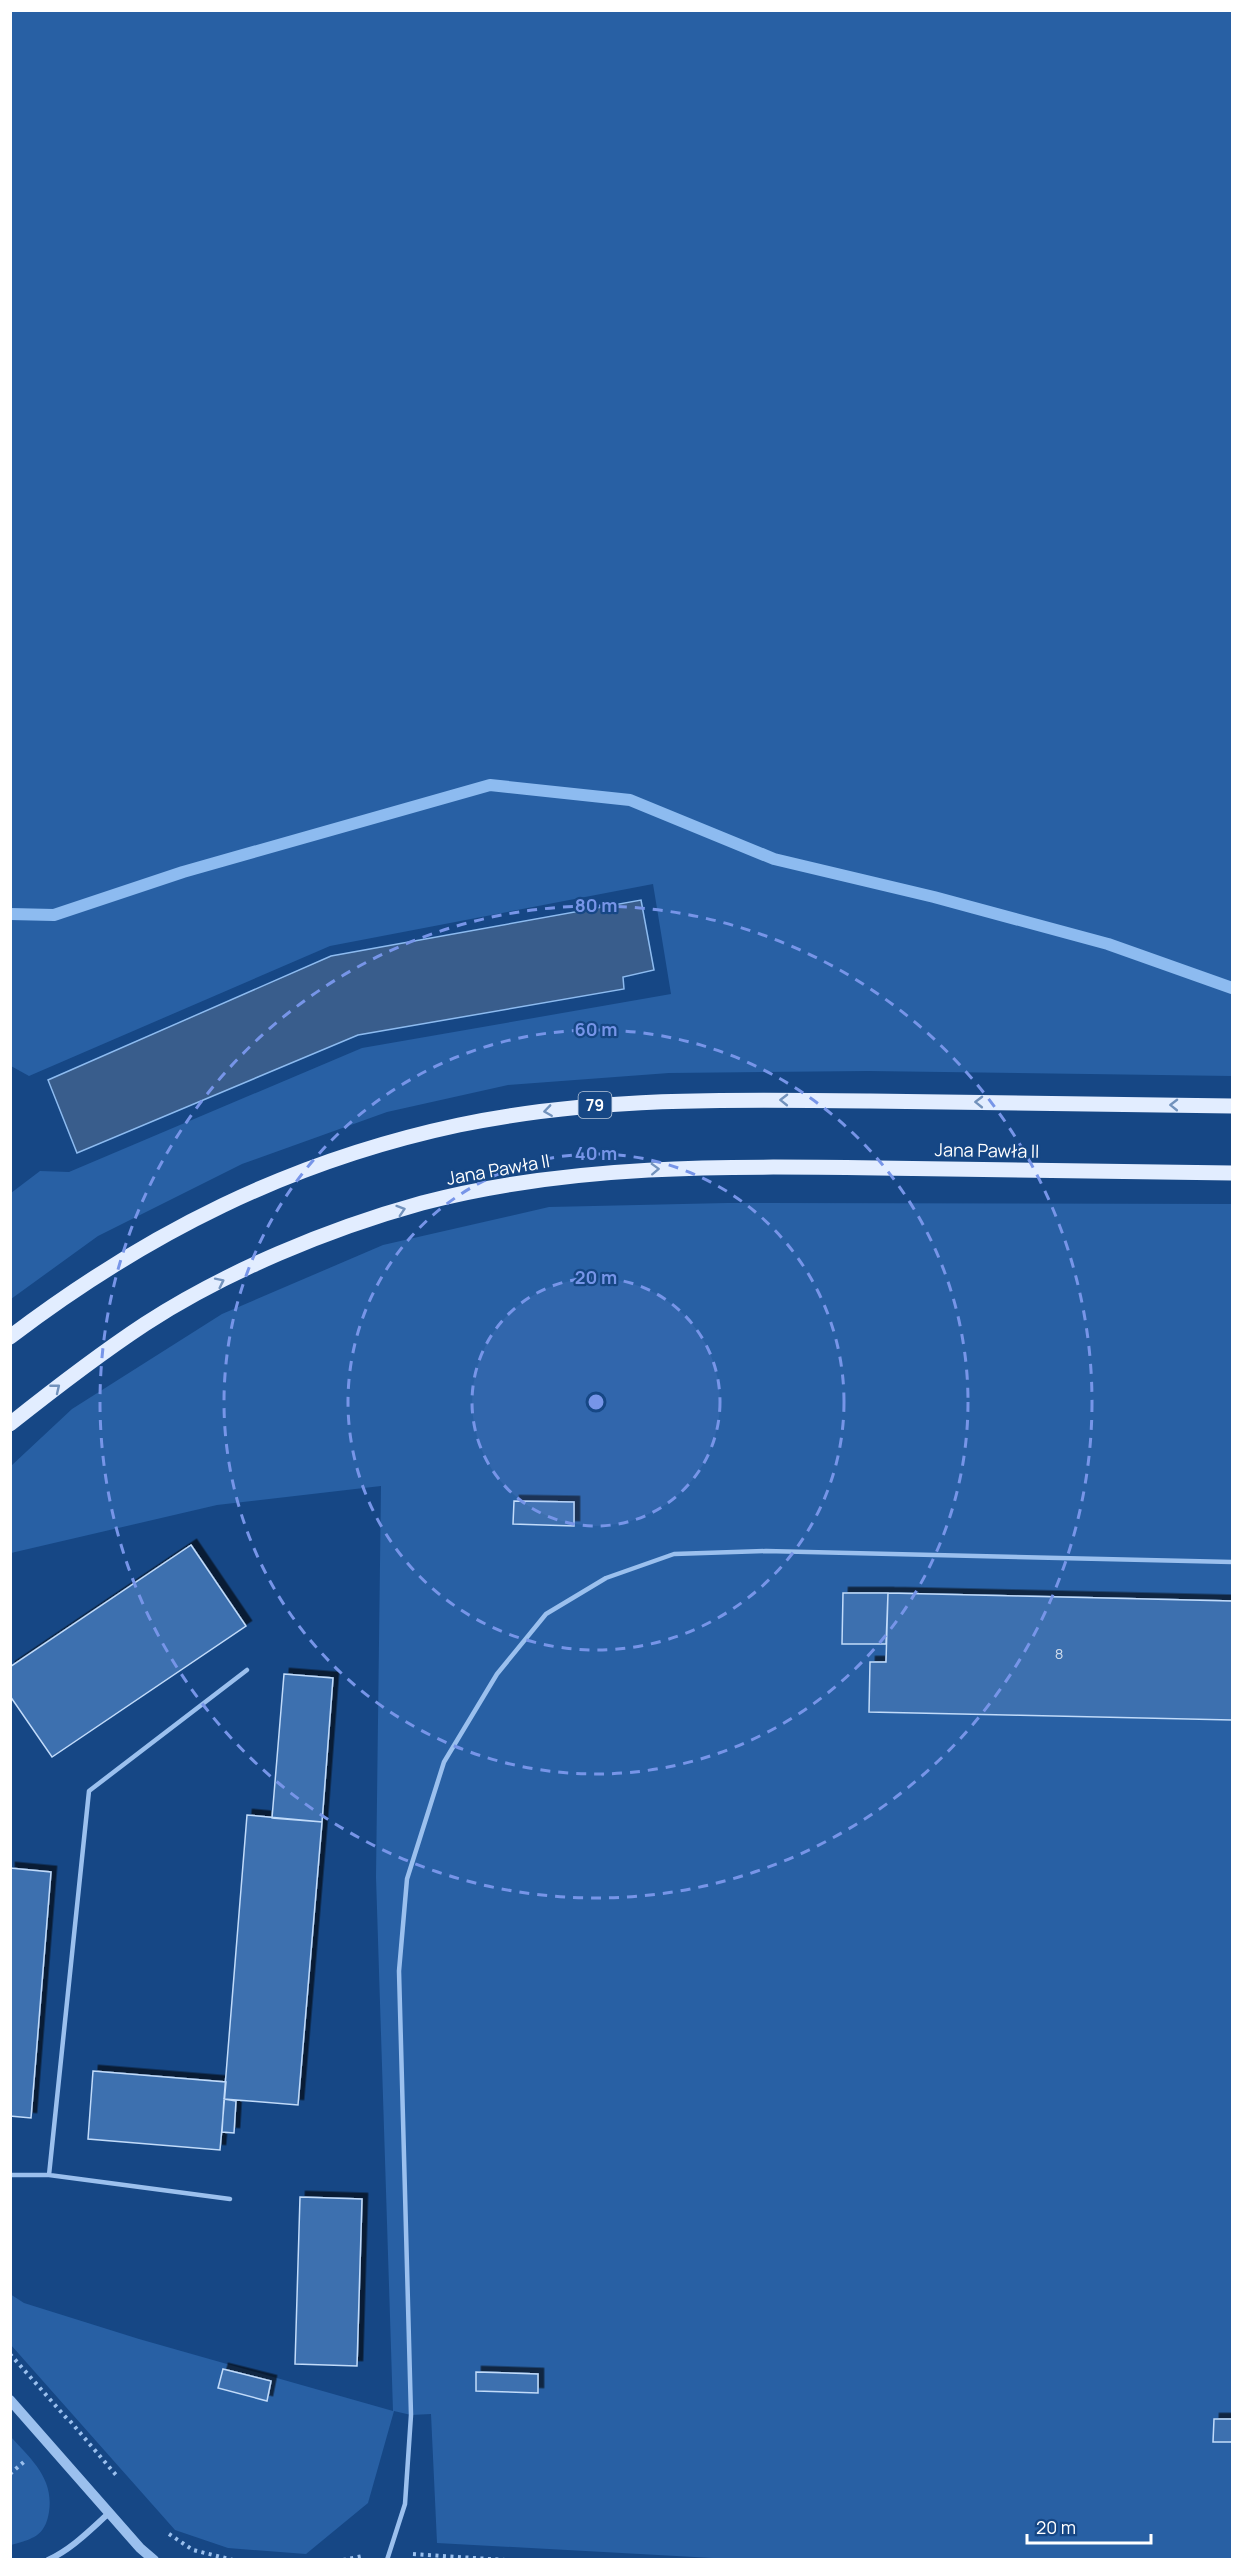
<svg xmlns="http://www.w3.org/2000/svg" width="1243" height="2570" font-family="Manrope,sans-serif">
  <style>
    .green { fill: #2860a4 }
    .water { fill: #395d8c; stroke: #8dbbf0; stroke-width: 1.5 }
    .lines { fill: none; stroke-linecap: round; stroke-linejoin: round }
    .stream { stroke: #8dbbf0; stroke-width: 12 }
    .building { fill: #3e70af; stroke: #c1dbfa; stroke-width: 1.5; filter: url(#shadow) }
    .path { stroke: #9bc0ee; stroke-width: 4; stroke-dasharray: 3 4.5; stroke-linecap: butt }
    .service { stroke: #9bc0ee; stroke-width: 4.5 }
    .minor { stroke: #9bc0ee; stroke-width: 6 }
    .tertiary { stroke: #9bc0ee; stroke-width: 10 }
    .primary { stroke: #e2edff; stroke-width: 15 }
    .oneway { stroke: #7292bc }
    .ring { fill: none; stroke: #7795e8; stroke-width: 3; stroke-dasharray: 10 8 }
    .labels { text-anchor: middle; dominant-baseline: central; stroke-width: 4.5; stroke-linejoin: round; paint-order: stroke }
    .number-label { font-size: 15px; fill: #cfdbeb }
    .shield { fill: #164785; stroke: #b9c8da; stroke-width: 1.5 }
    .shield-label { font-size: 16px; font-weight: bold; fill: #fff }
    .street-label { font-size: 18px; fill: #fff; stroke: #164785 }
    .centre { fill: #7795e8; stroke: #164785; stroke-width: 3 }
    .ring-label { font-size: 18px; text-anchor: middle; font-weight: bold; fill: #7795e8; stroke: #164785; stroke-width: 4.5; stroke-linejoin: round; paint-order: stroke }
  </style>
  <defs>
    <filter id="shadow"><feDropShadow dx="5.5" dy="-5.5" stdDeviation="0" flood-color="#0009"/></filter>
  </defs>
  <rect width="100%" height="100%" fill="#164785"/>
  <path class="green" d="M11 10 1232 11V1076L868 1071 669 1073 508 1085 387 1112 242 1164 98 1236 11 1299V1193L40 1171 69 1172 362 1048 671 994 653 884 330 946 29 1076 11 1066Z
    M727 1203 1232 1204V2559L749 2560 437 2543 431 2414 411 2415 394 2411 368 2503 306 2554 228 2548 175 2530 11 2345 10 2294 24 2303 139 2339 393 2411 376 1877 381 1486 217 1505 11 1553V1466L72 1409 222 1314 383 1245 549 1207Z
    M10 2436C31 2459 54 2478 49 2512 45 2536 33 2539 11 2545Z"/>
  <path class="water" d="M641 900 654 970 623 977 624 989 358 1035 77 1153 48 1080 331 956Z"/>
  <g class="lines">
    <path class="stream" d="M10 914 54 915 183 872 490 785 630 800 774 859 934 897 1108 944 1232 988"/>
  </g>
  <path class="building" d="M514 1501 574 1502V1526L513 1524Z
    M191 1545 246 1626 52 1757 10 1696V1667Z
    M843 1593H888L886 1644H842Z
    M888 1593 1232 1601V1720L869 1712 870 1662H886Z
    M284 1674 333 1678 322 1822 272 1818Z
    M247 1815 322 1822 298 2105 224 2099Z
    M10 1868 51 1872 31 2118 10 2116Z
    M93 2071 226 2082 220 2150 88 2139Z
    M224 2099 236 2101 234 2133 222 2132Z
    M300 2197 362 2199 357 2366 295 2364Z
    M223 2369 271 2381 267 2401 218 2388Z
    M476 2372 538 2374V2393L476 2391Z
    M1214 2419H1232V2442H1213Z"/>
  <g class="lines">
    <path class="path" d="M10 2354 69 2421
      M70 2421 116 2475
      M10 2474 26 2460
      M169 2534 193 2550 233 2560
      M413 2554 505 2560
      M343 2560 363 2556"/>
    <path class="service" d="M10 2175H49L89 1791 247 1670
      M49 2175 230 2199
      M387 2560 405 2504 411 2415 399 1971 407 1879 444 1762 497 1674 546 1614 606 1578 674 1554 766 1551 1232 1562"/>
    <path class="minor" d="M48 2560C72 2549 90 2530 109 2513"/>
    <path class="tertiary" d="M10 2400 140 2548 154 2560"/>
    <path class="primary" d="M10 1337C147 1233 290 1161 459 1125 593 1097 730 1099 867 1101 989 1102 1111 1104 1232 1106
      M10 1424C54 1389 98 1355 145 1324 227 1271 328 1229 422 1203 571 1164 725 1166 878 1168 996 1170 1114 1172 1232 1173"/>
  </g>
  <defs><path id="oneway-chevron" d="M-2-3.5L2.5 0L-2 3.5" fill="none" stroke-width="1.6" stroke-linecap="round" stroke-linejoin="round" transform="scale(1.5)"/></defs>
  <g class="oneway">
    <use href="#oneway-chevron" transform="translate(784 1100) rotate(-179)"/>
    <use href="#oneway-chevron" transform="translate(979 1102) rotate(-179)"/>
    <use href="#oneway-chevron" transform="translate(1174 1105) rotate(-179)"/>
    <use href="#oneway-chevron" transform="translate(548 1111) rotate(172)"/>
    <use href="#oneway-chevron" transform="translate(655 1169) rotate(-2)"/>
    <use href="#oneway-chevron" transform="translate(401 1210) rotate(-18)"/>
    <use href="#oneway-chevron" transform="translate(220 1282) rotate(-26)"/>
    <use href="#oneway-chevron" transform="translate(56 1388) rotate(-39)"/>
  </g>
  <circle cx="596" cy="1402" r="124" fill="#7795e8" fill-opacity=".12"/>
  <g class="ring">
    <circle cx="596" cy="1402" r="124"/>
    <circle cx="596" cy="1402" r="248"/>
    <circle cx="596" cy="1402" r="372"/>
    <circle cx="596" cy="1402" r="496"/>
  </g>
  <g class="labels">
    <g class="number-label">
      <text x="1059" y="1653">8</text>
    </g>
    <rect class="shield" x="578.5" y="1092" width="33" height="26" rx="4.5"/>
    <g class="shield-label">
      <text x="595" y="1105">79</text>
    </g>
    <g class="street-label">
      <text transform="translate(987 1150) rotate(1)">Jana Pawła II</text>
      <text transform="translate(498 1169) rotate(-10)">Jana Pawła II</text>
    </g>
  </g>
  <circle cx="596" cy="1402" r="9" class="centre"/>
  <g class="ring-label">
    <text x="596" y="912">80 m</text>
    <text x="596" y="1036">60 m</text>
    <text x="596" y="1160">40 m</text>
    <text x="596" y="1284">20 m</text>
  </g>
  <rect width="1243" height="2570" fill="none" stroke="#ffffff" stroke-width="24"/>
  <path d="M1027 2534v9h124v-9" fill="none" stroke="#ffffff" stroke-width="3"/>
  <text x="1036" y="2534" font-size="18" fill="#ffffff" stroke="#164785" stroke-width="4.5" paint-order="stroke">20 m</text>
</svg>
